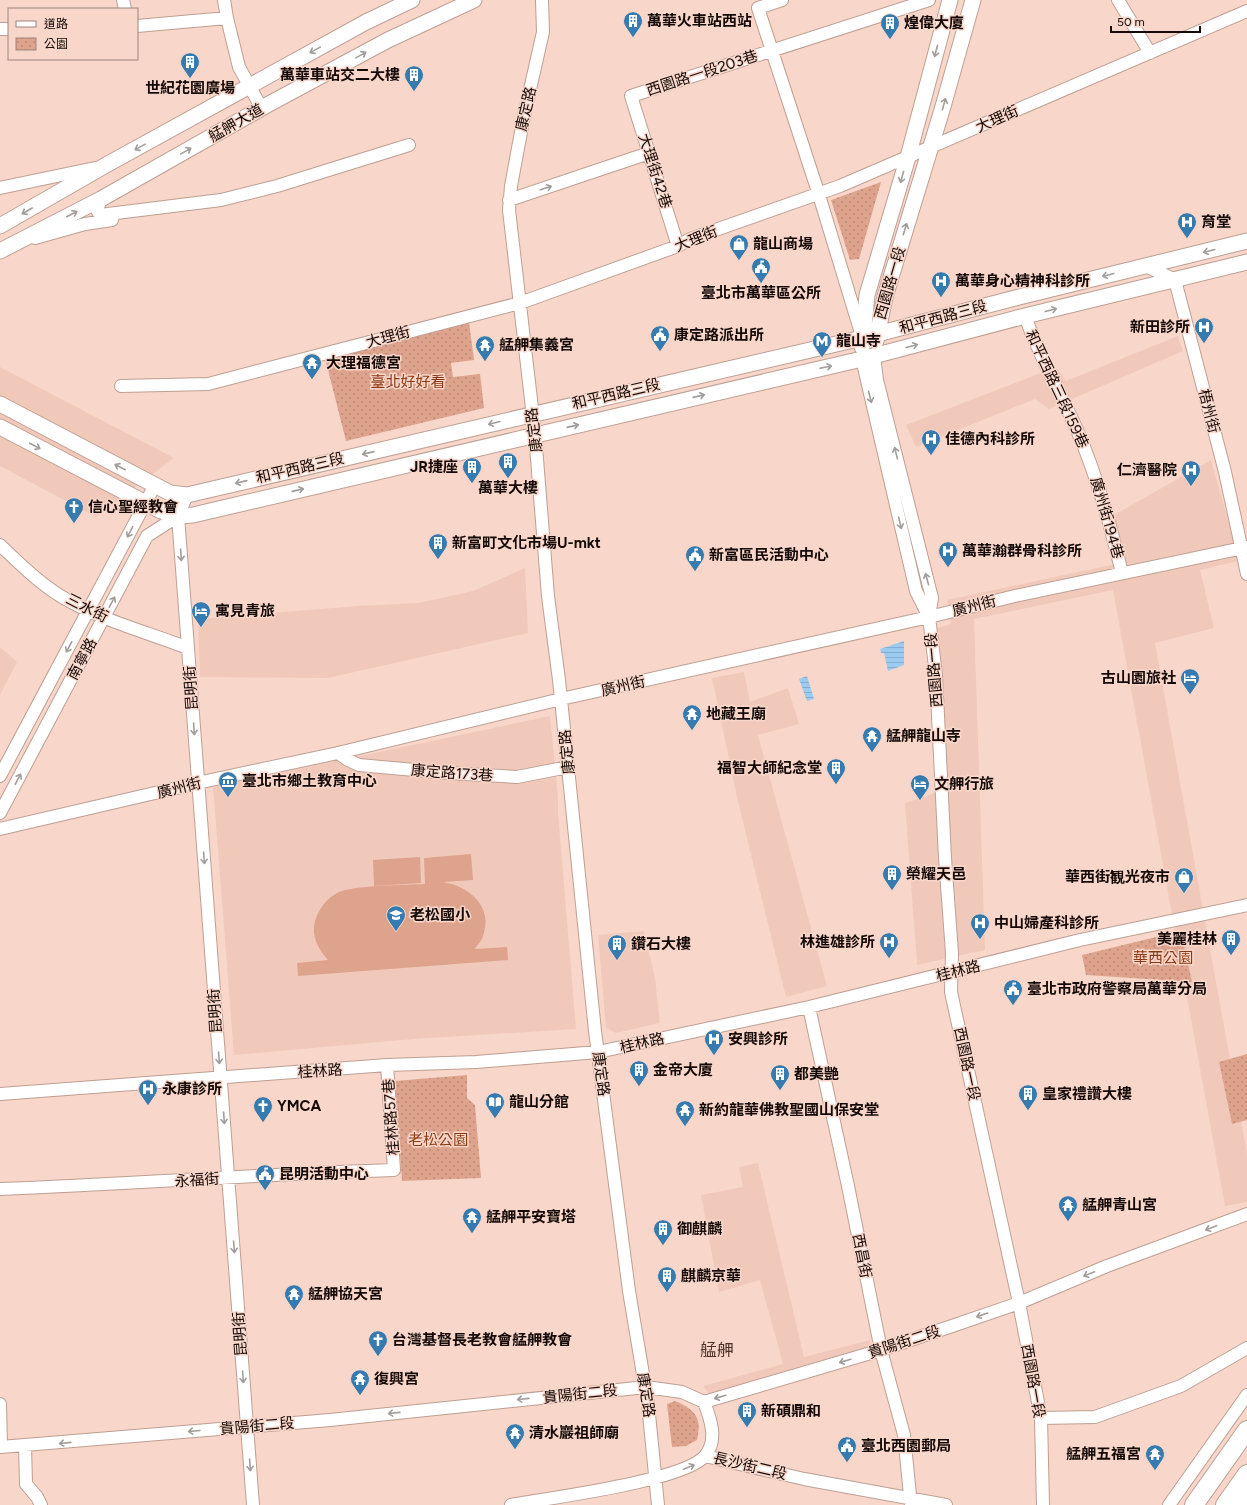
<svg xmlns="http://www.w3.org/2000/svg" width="1247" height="1505" font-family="Figtree,'Noto Sans TC',sans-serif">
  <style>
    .built { fill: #f1c9ba }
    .grass { fill: #dda38d }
    .park { fill: url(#park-dots) }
    .water { fill: url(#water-rules) }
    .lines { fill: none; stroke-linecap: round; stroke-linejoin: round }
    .minor-casing { stroke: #be9f93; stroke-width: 14 }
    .major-casing { stroke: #be9f93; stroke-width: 17 }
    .highway-casing { stroke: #be9f93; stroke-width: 20 }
    .minor { stroke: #fff; stroke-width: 12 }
    .major { stroke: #fff; stroke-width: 15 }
    .highway { stroke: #fff; stroke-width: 18 }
    .oneway { stroke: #a19d9b }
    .labels { text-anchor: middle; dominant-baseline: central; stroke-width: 3; stroke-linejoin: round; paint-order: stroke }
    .poi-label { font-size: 15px; font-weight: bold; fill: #140906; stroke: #f8d7ca; text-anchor: start }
    .street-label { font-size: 15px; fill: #140906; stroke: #f8d7ca }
    .park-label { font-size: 15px; fill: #8a3811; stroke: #f8d7ca }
    .quarter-label { font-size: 17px; fill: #4b3127; stroke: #f8d7ca }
  </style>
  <defs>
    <pattern id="park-dots" width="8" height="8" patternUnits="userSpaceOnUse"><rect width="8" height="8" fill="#dda38d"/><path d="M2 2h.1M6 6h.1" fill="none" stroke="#bd8b78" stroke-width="1.8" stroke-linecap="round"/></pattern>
    <pattern id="water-rules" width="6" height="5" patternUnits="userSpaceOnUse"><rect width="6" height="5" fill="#9ccbf2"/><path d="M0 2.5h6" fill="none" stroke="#86adce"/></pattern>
  </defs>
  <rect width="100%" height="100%" fill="#f8d7ca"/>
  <path class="built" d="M1178 336 1183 351 1049 409 1035 399 916 447 906 425 1056 367 1066 381Z
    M0 367 174 458 96 517 0 466Z
    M1211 460 1233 538 1247 535V559L1200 570 1214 628 1155 643 1247 1154V1202L1225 1206 1113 590 974 619 985 950 917 965 905 803 944 790 937 628 951 624 947 600 1125 562 1114 515Z
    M525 568 528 633 328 678 200 677 198 619 357 606 419 603 473 591Z
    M0 647 17 662 0 695Z
    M744 672 750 702 788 688 799 724 758 735 827 986 786 997 738 802 712 678Z
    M550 716 558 796V813L576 1029 414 1039 234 1055 213 787Z
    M644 931 655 978 660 1023 616 1033 606 1028 598 935Z
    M758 1163 804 1357 870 1340V1347L710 1395 703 1386 783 1364 760 1280 719 1292 701 1195 743 1187 739 1167Z"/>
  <path class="grass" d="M471 854 473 880 443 882C469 886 494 907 483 936 482 941 477 945 475 949L507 947 508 960 298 976 297 963 328 960C318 949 311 936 315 921 319 909 326 899 337 893 353 885 405 885 425 884L424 858Z
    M420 857 421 883 374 886 373 860Z"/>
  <path class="park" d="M881 182 859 259 850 260 831 200Z
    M469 322 474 360 451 363 453 377 480 374 484 408 346 441 325 358Z
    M1181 931 1192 982 1086 975 1082 955Z
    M1247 1054V1120L1232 1124 1219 1062Z
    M467 1075V1098L475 1105 481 1178 402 1181 395 1081Z
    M675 1401C696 1410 702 1418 697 1440L686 1446 672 1447 667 1404Z"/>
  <path class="water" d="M904 641V665L888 671 884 653H881L880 649Z
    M807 676 814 699 807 701 799 679Z"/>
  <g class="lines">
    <g class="minor-casing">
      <path id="minor" d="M123 0 125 9
        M224 0 227 18 239 67 262 109
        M542 0 543 32 524 116 511 186 509 210 535 434 548 596 559 680 595 1031 629 1291 648 1404 658 1505
        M782 0 758 8 819 195 861 333
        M1118 0 1150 53
        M137 26 227 18
        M0 29H9
        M0 188 95 168
        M101 199 97 210 100 215 221 200 277 186 409 145
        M509 200 649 153
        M35 238 85 224 112 220
        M678 246 631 96 929 0
        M1146 266 1175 280 1225 472 1247 574
        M1025 316C1039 356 1060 391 1077 430 1097 476 1110 524 1122 573
        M874 356 877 380 932 598 929 617 936 675 945 858 952 953 951 992 1019 1303 1041 1418 1043 1505
        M862 359 916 591 929 617
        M121 386 208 384 520 303 678 246 690 239 840 186 1247 11
        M187 495 178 516 253 1505
        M0 545C21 565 44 588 71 602 108 622 149 633 188 648
        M338 753 348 760 359 765 448 773 517 777 568 767
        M0 776 155 485
        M0 813 147 536 178 516
        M0 829 211 780 338 753 561 699 929 617 1015 596 1247 547
        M809 1007 848 1186 881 1350 904 1435 911 1505
        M0 1094 387 1065 476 1062 598 1052 809 1007 1080 940 1247 905
        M0 1189C131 1184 263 1174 394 1170L387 1065
        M0 1404 1 1447
        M1041 1418 1095 1417 1181 1386 1247 1348
        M25 1446 26 1484 37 1497 41 1505
        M0 1447 330 1420 646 1387 682 1392 704 1402 881 1350 955 1325 1019 1303 1107 1266 1247 1214
        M705 1456 804 1479 946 1505
        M511 1505C548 1498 684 1481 705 1456 718 1440 711 1420 704 1402
        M1169 1505 1247 1395"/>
    </g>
    <g class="major-casing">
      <path id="major" d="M0 226 106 165 366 22 412 0
        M0 251 101 199 267 105 388 40 474 0
        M876 341 885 297 942 110 973 0
        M862 347 867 295 908 157 950 0
        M0 404 170 493 187 495 862 338 1019 297 1247 241
        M0 427 161 511 178 516 193 515 862 359 1025 316 1247 262"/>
    </g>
    <g class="highway-casing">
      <path id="highway" d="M1194 1505 1247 1430
        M1225 1505 1247 1474
        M1242 1505 1247 1498"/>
    </g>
    <use href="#minor" class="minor"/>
    <use href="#major" class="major"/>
    <use href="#highway" class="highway"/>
  </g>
  <defs><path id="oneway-shaft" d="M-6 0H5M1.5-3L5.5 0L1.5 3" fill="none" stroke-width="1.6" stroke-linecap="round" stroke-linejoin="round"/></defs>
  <g class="oneway">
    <use href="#oneway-shaft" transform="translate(315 50) rotate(151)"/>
    <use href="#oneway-shaft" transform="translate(936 51) rotate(105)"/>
    <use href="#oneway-shaft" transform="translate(361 55) rotate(-29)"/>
    <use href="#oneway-shaft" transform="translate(944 104) rotate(-74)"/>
    <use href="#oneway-shaft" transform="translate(140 147) rotate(151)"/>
    <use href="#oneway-shaft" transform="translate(186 151) rotate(-29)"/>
    <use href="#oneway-shaft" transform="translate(902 177) rotate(106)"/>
    <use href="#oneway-shaft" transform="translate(546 188) rotate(-18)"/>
    <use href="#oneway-shaft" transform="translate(27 211) rotate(150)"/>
    <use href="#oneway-shaft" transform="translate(72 214) rotate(-27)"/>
    <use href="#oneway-shaft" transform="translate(905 229) rotate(-73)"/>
    <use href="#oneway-shaft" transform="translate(1209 251) rotate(166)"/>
    <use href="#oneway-shaft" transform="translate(1108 275) rotate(166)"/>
    <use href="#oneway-shaft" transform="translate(1051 310) rotate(-14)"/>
    <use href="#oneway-shaft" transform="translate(912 346) rotate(-15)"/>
    <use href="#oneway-shaft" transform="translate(826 367) rotate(-12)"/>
    <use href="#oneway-shaft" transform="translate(699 396) rotate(-13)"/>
    <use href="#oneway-shaft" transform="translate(870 397) rotate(76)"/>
    <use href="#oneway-shaft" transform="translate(494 423) rotate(166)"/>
    <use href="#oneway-shaft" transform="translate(573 426) rotate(-13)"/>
    <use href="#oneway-shaft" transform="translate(35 446) rotate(28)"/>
    <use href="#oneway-shaft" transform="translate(368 453) rotate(167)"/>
    <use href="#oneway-shaft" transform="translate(896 453) rotate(-104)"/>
    <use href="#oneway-shaft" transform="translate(120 467) rotate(-153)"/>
    <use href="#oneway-shaft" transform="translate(241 482) rotate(167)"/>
    <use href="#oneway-shaft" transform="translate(298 490) rotate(-13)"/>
    <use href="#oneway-shaft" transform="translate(900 523) rotate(77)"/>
    <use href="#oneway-shaft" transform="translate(130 532) rotate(118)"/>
    <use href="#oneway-shaft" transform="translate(181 555) rotate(86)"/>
    <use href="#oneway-shaft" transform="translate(927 579) rotate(-105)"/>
    <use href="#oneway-shaft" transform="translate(112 602) rotate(-62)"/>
    <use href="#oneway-shaft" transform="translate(69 647) rotate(118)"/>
    <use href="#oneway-shaft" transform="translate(194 729) rotate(86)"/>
    <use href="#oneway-shaft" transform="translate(18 779) rotate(-62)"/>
    <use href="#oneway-shaft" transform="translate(204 858) rotate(86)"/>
    <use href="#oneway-shaft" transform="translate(219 1058) rotate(86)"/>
    <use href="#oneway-shaft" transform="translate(224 1118) rotate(86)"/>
    <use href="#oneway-shaft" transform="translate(1211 1228) rotate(159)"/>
    <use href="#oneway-shaft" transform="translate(234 1247) rotate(86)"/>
    <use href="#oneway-shaft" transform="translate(1089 1274) rotate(158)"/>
    <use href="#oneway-shaft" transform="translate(982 1315) rotate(161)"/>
    <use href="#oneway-shaft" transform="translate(845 1361) rotate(164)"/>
    <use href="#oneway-shaft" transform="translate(243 1377) rotate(86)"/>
    <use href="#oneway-shaft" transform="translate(720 1397) rotate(164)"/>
    <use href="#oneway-shaft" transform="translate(523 1399) rotate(174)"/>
    <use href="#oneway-shaft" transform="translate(394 1413) rotate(174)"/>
    <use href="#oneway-shaft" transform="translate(194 1431) rotate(175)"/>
    <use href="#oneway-shaft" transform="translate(65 1443) rotate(174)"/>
    <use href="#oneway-shaft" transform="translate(250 1465) rotate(86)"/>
    <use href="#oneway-shaft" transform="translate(689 1467) rotate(-22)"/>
  </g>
  <defs>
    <g id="building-pin" transform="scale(1)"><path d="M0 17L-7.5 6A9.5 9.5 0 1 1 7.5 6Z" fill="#357bb0" stroke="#f8d7ca"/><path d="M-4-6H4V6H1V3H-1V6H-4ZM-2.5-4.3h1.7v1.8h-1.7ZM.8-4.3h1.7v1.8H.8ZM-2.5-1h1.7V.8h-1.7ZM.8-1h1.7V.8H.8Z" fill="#fff"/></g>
    <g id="hospital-pin" transform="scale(1)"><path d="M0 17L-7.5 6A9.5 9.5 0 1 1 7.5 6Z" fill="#357bb0" stroke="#f8d7ca"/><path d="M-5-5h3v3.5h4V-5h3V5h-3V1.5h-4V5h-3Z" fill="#fff"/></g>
    <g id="shop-pin" transform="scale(1)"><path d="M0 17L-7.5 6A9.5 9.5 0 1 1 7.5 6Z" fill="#357bb0" stroke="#f8d7ca"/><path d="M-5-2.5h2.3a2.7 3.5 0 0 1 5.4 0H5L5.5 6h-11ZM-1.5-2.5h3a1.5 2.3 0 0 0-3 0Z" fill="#fff"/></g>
    <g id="civic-pin" transform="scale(1)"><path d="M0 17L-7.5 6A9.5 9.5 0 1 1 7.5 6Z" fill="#357bb0" stroke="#f8d7ca"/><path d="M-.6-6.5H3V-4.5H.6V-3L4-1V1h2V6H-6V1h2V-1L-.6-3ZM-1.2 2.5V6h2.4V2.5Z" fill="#fff"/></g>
    <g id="metro-pin" transform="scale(1)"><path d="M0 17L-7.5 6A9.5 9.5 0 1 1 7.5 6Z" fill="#357bb0" stroke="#f8d7ca"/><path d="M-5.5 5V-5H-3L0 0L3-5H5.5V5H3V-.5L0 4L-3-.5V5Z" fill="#fff"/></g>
    <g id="temple-pin" transform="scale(1)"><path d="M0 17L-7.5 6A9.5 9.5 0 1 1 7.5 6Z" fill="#357bb0" stroke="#f8d7ca"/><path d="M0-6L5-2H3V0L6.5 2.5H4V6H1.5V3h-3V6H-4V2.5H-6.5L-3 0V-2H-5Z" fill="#fff"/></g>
    <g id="church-pin" transform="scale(1)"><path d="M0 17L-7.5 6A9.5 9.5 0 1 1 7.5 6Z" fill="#357bb0" stroke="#f8d7ca"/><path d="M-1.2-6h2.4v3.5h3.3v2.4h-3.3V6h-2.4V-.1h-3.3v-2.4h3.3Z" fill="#fff"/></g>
    <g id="hotel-pin" transform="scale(1)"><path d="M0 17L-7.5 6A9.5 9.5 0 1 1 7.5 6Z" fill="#357bb0" stroke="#f8d7ca"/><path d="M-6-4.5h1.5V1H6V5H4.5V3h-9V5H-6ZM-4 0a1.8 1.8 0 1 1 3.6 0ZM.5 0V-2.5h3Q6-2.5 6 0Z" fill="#fff"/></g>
    <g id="museum-pin" transform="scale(1)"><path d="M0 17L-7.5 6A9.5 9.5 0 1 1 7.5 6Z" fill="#357bb0" stroke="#f8d7ca"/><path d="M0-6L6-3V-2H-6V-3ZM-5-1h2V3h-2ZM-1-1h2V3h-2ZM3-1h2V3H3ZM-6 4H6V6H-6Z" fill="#fff"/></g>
    <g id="school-pin" transform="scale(1)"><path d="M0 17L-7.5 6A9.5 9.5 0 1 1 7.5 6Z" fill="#357bb0" stroke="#f8d7ca"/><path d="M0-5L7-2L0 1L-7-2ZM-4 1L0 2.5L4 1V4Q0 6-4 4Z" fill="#fff"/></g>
    <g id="library-pin" transform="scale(1)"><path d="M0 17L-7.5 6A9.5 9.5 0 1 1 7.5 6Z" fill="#357bb0" stroke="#f8d7ca"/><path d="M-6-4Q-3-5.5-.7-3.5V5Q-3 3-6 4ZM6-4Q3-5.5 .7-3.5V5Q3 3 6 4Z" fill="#fff"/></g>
  </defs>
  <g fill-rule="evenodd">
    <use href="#building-pin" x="633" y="21"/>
    <use href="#building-pin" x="890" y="23"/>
    <use href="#building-pin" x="190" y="62"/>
    <use href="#building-pin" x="414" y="75"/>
    <use href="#hospital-pin" x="1187" y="222"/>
    <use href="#shop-pin" x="739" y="244"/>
    <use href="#civic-pin" x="761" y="267"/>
    <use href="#hospital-pin" x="941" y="281"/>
    <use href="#hospital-pin" x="1204" y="327"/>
    <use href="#civic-pin" x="660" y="335"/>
    <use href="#metro-pin" x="822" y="341"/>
    <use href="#temple-pin" x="485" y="345"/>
    <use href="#temple-pin" x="312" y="363"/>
    <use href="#hospital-pin" x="931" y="439"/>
    <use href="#building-pin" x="508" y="462"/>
    <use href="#building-pin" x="472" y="467"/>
    <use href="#hospital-pin" x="1191" y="470"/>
    <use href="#church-pin" x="74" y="507"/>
    <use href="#building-pin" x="438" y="543"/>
    <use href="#hospital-pin" x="948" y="551"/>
    <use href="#civic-pin" x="695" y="555"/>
    <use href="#hotel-pin" x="201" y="611"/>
    <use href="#hotel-pin" x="1190" y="678"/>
    <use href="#temple-pin" x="692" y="714"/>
    <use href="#temple-pin" x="872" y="736"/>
    <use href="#building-pin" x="836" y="768"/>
    <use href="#museum-pin" x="228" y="781"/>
    <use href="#hotel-pin" x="920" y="784"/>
    <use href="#building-pin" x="892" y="874"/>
    <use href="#shop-pin" x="1184" y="877"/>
    <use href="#school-pin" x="396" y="915"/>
    <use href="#hospital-pin" x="980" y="923"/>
    <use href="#building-pin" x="1231" y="939"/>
    <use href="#hospital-pin" x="889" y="942"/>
    <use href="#building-pin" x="617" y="944"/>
    <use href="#civic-pin" x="1013" y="989"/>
    <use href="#hospital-pin" x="714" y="1039"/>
    <use href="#building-pin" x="639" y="1070"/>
    <use href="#building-pin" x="780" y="1074"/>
    <use href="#hospital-pin" x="148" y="1089"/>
    <use href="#building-pin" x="1028" y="1094"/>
    <use href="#library-pin" x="495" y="1102"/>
    <use href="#church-pin" x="263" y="1106"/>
    <use href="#temple-pin" x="685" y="1110"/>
    <use href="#civic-pin" x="265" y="1174"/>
    <use href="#temple-pin" x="1068" y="1205"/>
    <use href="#temple-pin" x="472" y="1217"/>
    <use href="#building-pin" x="663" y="1229"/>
    <use href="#building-pin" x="667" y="1276"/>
    <use href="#temple-pin" x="294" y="1294"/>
    <use href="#church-pin" x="378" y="1340"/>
    <use href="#temple-pin" x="360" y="1379"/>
    <use href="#building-pin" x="747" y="1411"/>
    <use href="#temple-pin" x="515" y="1433"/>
    <use href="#civic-pin" x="847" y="1446"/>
    <use href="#temple-pin" x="1155" y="1454"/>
  </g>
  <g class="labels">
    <g class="poi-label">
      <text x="647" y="21">萬華火車站西站</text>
      <text x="904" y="23">煌偉大廈</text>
      <text x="400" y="75" text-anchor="end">萬華車站交二大樓</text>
      <text x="190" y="88" text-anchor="middle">世紀花園廣場</text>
      <text x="1201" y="222">育堂</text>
      <text x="753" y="244">龍山商場</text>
      <text x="955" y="281">萬華身心精神科診所</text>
      <text x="761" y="293" text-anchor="middle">臺北市萬華區公所</text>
      <text x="1190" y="327" text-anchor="end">新田診所</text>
      <text x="674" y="335">康定路派出所</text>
      <text x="836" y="341">龍山寺</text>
      <text x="499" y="345">艋舺集義宮</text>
      <text x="326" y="363">大理福德宮</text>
      <text x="945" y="439">佳德內科診所</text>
      <text x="458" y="467" text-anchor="end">JR捷座</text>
      <text x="1177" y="470" text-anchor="end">仁濟醫院</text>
      <text x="508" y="488" text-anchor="middle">萬華大樓</text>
      <text x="88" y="507">信心聖經教會</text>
      <text x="452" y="543">新富町文化市場U-mkt</text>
      <text x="962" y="551">萬華瀚群骨科診所</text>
      <text x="709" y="555">新富區民活動中心</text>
      <text x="215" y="611">寓見青旅</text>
      <text x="1176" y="678" text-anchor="end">古山園旅社</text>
      <text x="706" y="714">地藏王廟</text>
      <text x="886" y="736">艋舺龍山寺</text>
      <text x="822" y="768" text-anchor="end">福智大師紀念堂</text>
      <text x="242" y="781">臺北市鄉土教育中心</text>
      <text x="934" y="784">文舺行旅</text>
      <text x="906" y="874">榮耀天邑</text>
      <text x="1170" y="877" text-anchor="end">華西街観光夜市</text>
      <text x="410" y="915">老松國小</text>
      <text x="994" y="923">中山婦產科診所</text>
      <text x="1217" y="939" text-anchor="end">美麗桂林</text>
      <text x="875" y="942" text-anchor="end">林進雄診所</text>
      <text x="631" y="944">鑽石大樓</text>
      <text x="1027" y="989">臺北市政府警察局萬華分局</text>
      <text x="728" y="1039">安興診所</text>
      <text x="653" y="1070">金帝大廈</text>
      <text x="794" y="1074">都美艷</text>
      <text x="162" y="1089">永康診所</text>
      <text x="1042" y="1094">皇家禮讚大樓</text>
      <text x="509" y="1102">龍山分館</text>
      <text x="277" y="1106">YMCA</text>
      <text x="699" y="1110">新約龍華佛教聖國山保安堂</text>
      <text x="279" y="1174">昆明活動中心</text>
      <text x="1082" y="1205">艋舺青山宮</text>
      <text x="486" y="1217">艋舺平安寶塔</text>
      <text x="677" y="1229">御麒麟</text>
      <text x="681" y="1276">麒麟京華</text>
      <text x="308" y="1294">艋舺協天宮</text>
      <text x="392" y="1340">台灣基督長老教會艋舺教會</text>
      <text x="374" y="1379">復興宮</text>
      <text x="761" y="1411">新碩鼎和</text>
      <text x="529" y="1433">清水巖祖師廟</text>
      <text x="861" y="1446">臺北西園郵局</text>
      <text x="1141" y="1454" text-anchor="end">艋舺五福宮</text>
    </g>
    <g class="street-label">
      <text transform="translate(702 73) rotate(-18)">西園路一段203巷</text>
      <text transform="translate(526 109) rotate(-77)">康定路</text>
      <text transform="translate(997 119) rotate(-24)">大理街</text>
      <text transform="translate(236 123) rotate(-30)">艋舺大道</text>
      <text transform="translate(655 171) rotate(72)">大理街42巷</text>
      <text transform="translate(696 239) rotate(-22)">大理街</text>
      <text transform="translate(890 283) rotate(-74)">西園路一段</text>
      <text transform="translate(943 317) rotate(-15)">和平西路三段</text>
      <text transform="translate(388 337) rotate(-15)">大理街</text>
      <text transform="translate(1057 389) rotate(65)">和平西路三段159巷</text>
      <text transform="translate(616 394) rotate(-13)">和平西路三段</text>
      <text transform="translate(1209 411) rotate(76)">梧州街</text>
      <text transform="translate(534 430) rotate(-97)">康定路</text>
      <text transform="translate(300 468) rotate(-13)">和平西路三段</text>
      <text transform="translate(1107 518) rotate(74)">廣州街194巷</text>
      <text transform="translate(974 606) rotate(-14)">廣州街</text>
      <text transform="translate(87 608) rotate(27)">三水街</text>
      <text transform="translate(82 659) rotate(-62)">南寧路</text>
      <text transform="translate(934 670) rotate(-95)">西園路一段</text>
      <text transform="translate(623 686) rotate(-13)">廣州街</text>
      <text transform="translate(191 688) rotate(-94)">昆明街</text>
      <text transform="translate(567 752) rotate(-96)">康定路</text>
      <text transform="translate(452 773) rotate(4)">康定路173巷</text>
      <text transform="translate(179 788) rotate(-14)">廣州街</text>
      <text transform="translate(958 971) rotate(-14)">桂林路</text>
      <text transform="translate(215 1011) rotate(-94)">昆明街</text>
      <text transform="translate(642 1043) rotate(-13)">桂林路</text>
      <text transform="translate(967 1064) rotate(78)">西園路一段</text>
      <text transform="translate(320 1071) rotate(-4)">桂林路</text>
      <text transform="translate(601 1074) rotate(82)">康定路</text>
      <text transform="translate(391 1117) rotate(-94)">桂林路57巷</text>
      <text transform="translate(197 1180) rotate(-4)">永福街</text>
      <text transform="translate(862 1256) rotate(79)">西昌街</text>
      <text transform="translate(240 1334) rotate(-94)">昆明街</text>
      <text transform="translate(904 1342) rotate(-18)">貴陽街二段</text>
      <text transform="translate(1033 1381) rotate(80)">西園路一段</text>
      <text transform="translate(580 1394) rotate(-6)">貴陽街二段</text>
      <text transform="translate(646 1395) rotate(81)">康定路</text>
      <text transform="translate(257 1426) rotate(-5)">貴陽街二段</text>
      <text transform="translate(750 1466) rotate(13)">長沙街二段</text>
    </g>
    <g class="park-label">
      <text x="408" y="382">臺北好好看</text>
      <text x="1163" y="958">華西公園</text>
      <text x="438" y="1140">老松公園</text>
    </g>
    <g class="quarter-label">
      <text x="717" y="1350">艋舺</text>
    </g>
  </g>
  <rect x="8" y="8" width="130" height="52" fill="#f8d7ca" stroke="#9d857c"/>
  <rect x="16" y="21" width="20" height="6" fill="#ffffff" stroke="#9d857c"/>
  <text x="44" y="28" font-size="12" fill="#140906">道路</text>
  <rect x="16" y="38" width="20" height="12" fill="url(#park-dots)" stroke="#9d857c"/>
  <text x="44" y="48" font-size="12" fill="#140906">公園</text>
  <path d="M1111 26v6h89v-6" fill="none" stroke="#140906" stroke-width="2"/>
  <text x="1117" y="26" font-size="12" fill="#140906" stroke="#f8d7ca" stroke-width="3" paint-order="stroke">50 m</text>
</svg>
